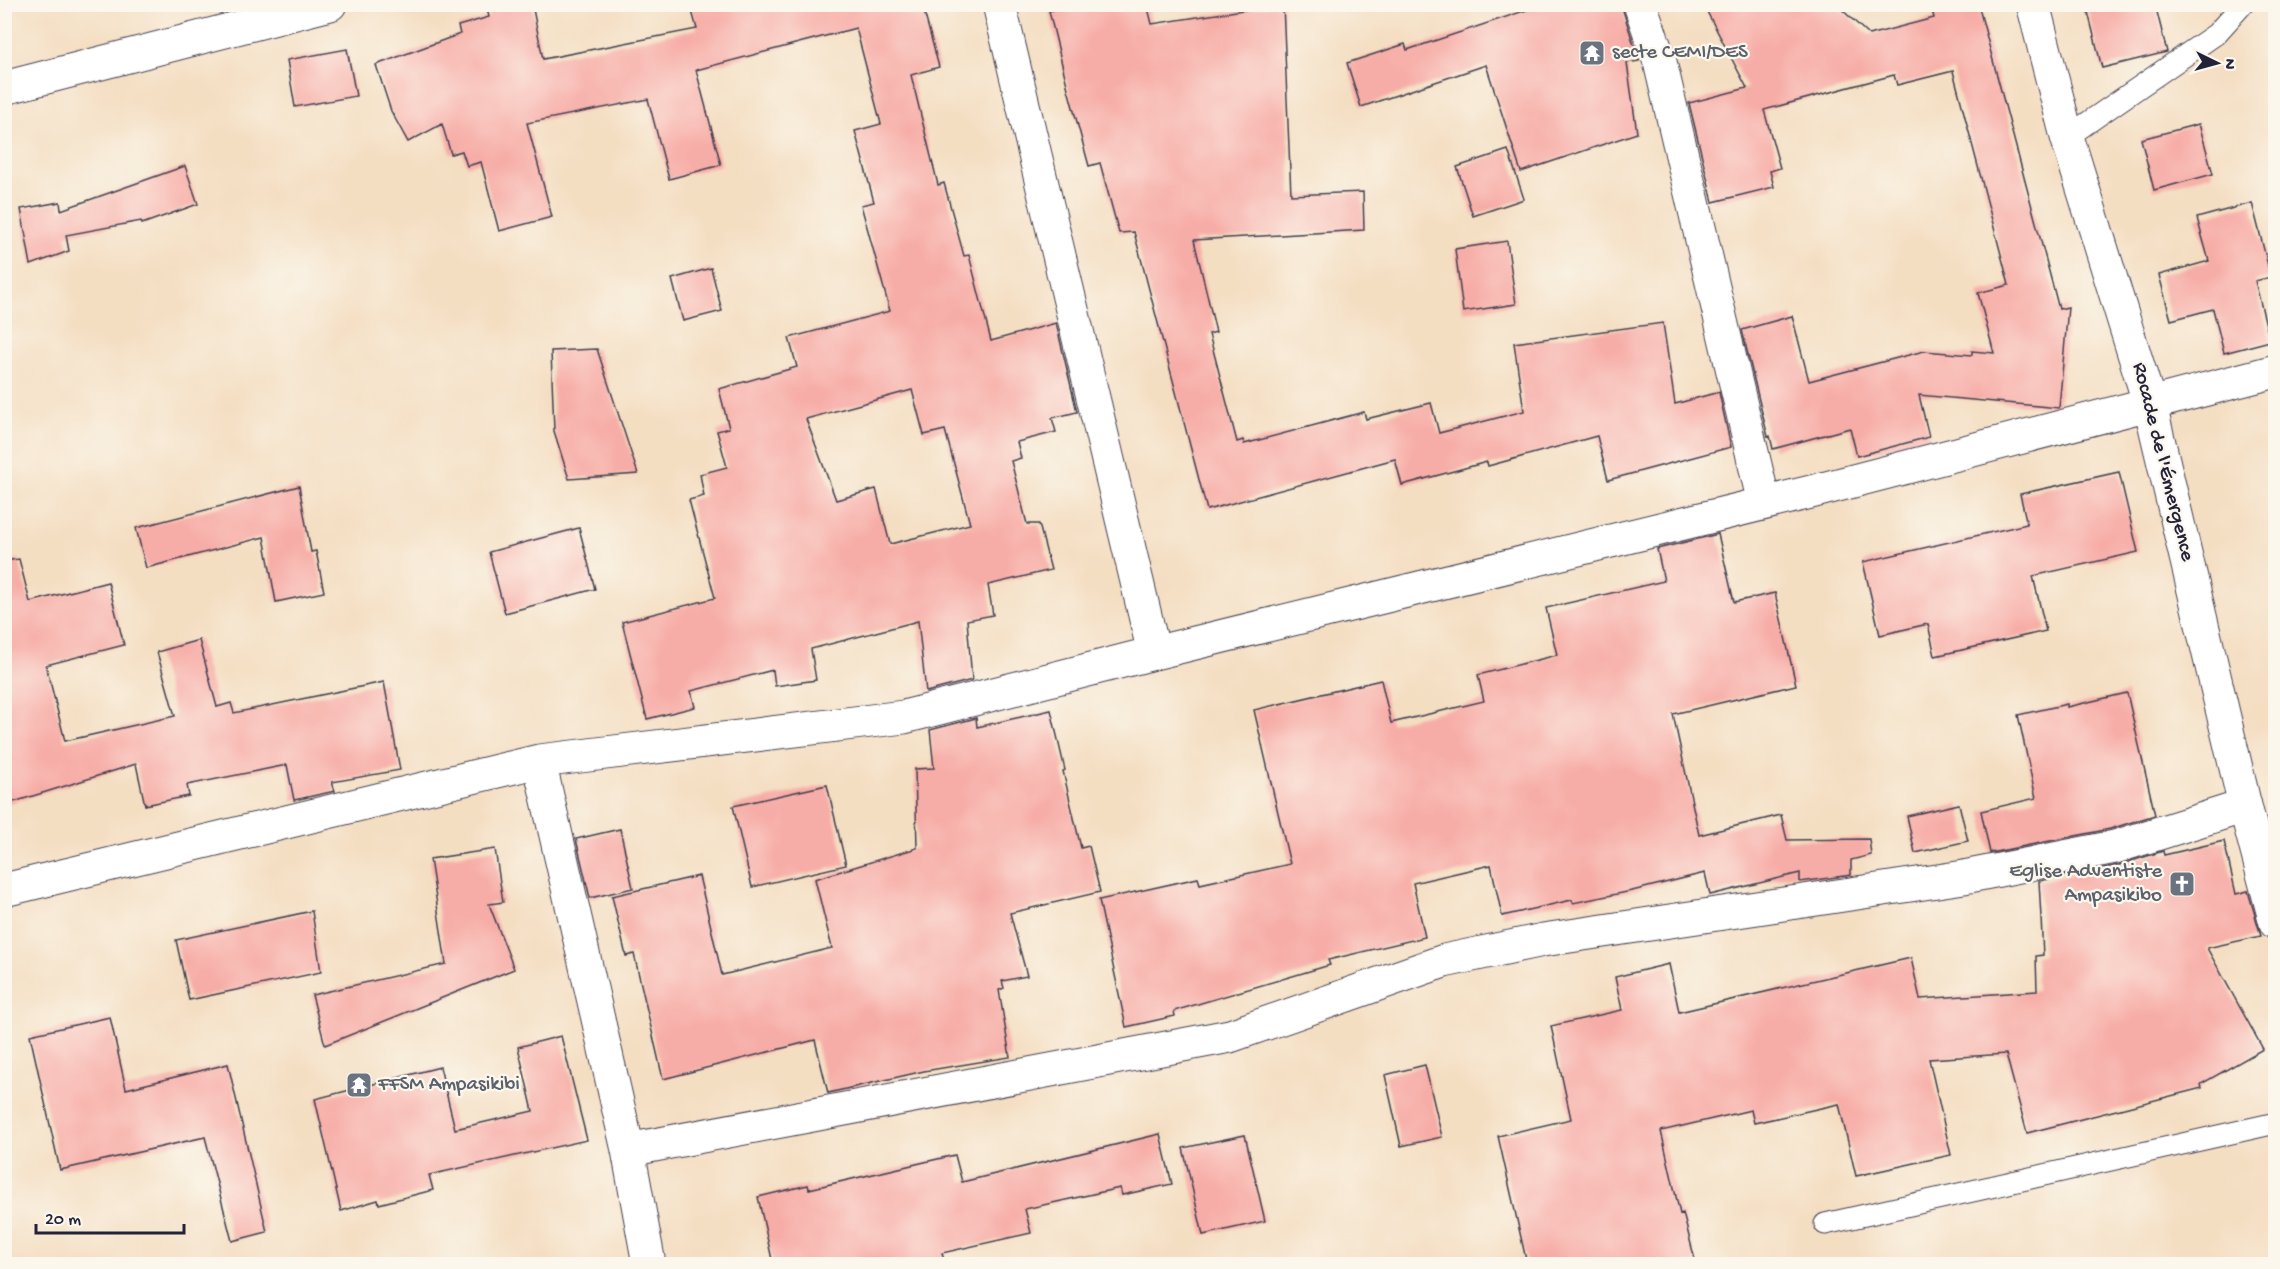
<svg xmlns="http://www.w3.org/2000/svg" width="2280" height="1269" font-family="'Gochi Hand',sans-serif">
  <style>
    .building { fill: #f7ada7; fill-rule: evenodd }
    .lines { fill: none; stroke-linecap: round; stroke-linejoin: round }
    .service-casing { stroke: #423e4f; stroke-width: 23 }
    .minor-casing { stroke: #423e4f; stroke-width: 35 }
    .tertiary-casing { stroke: #423e4f; stroke-width: 35 }
    .service { stroke: #fff; stroke-width: 21 }
    .minor { stroke: #fff; stroke-width: 33 }
    .tertiary { stroke: #fff; stroke-width: 33 }
    .labels { text-anchor: middle; dominant-baseline: central; stroke-width: 4.5; stroke-linejoin: round; paint-order: stroke }
    .worship-label { font-size: 21px; fill: #5b616d; stroke: #fbf7ec; text-anchor: start }
    .street-label { font-size: 21px; fill: #22223b; stroke: #fbf7ec }
  </style>
  <rect width="100%" height="100%" fill="#fbf7ec"/>
  <filter id="ink" filterUnits="userSpaceOnUse"><feTurbulence type="fractalNoise" baseFrequency=".0167" numOctaves="2"/><feDisplacementMap in="SourceGraphic" scale="12" xChannelSelector="R" yChannelSelector="G"/><feConvolveMatrix kernelMatrix="1 2 1 2 8 2 1 2 1" color-interpolation-filters="sRGB"/></filter>
  <filter id="wash" filterUnits="userSpaceOnUse"><feTurbulence type="fractalNoise" baseFrequency=".008" numOctaves="4" result="noise"/><feDisplacementMap in="SourceGraphic" scale="24" xChannelSelector="R" yChannelSelector="G"/><feGaussianBlur stdDeviation="1.35" result="paint"/><feColorMatrix in="noise" values="0 0 0 0 0 0 0 0 0 0 0 0 0 0 0 0 0 1.4 0 .05"/><feComposite in="paint" operator="in"/></filter>
  <g filter="url(#wash)">
    <rect width="100%" height="100%" fill="#f4dec2"/>
    <g id="blocks">
      <path class="building" d="M486 4H532L543 59 697 29 690 4H922L939 67 911 75 938 185 944 183 964 256 969 255 991 341 1056 323 1077 412 1052 418 1056 432 1017 442 1021 458 1011 461 1027 524H1039L1051 570 988 585 993 615 967 620 972 680 926 692 918 621 811 649 816 680 775 686 773 670 691 691 695 707 647 719 622 622 715 598 689 500 704 496 700 474 727 467 717 431 729 428 719 389 797 367 789 338 890 311 861 205 874 202 855 131 881 124 856 28 696 70 721 165 669 179 648 99 527 123 552 217 499 231 481 162 467 166 462 151 451 154 442 124 408 142 391 111 376 65 460 34 458 26 489 17ZM912 390 924 435 945 430 970 524 890 544 876 489 836 500 806 419Z
        M1074 4H1147L1152 24 1283 4 1291 195 1363 192 1364 230 1194 240 1216 332 1209 334 1237 442 1243 440 1244 444 1364 412 1366 419 1431 403 1439 433 1524 411 1514 343 1663 323 1675 404 1719 392 1731 447 1608 480 1597 436 1488 466 1487 462 1402 485 1395 459 1207 510 1134 232 1119 233 1100 163 1089 166 1068 89 1049 11Z
        M1545 4H1621L1639 61 1627 63 1637 133 1521 172 1486 65 1361 107 1347 63 1405 44 1407 50Z
        M1703 4H1836L1869 35 1934 18 1932 10 1955 4H1978L2059 309 2068 307 2059 408 1919 395 1929 437 1857 456 1850 428 1773 449 1770 436 1768 437 1742 330 1792 316 1809 381 1924 351 1972 355V351L1994 353 1978 293 2009 285 1953 71 1897 85 1894 75 1764 110 1780 168 1770 171 1774 187 1713 202 1689 103 1747 88Z
        M2086 4H2155L2167 52 2102 68Z
        M347 49 356 96 295 107 287 60Z
        M2199 124 2213 174 2154 190 2141 139Z
        M1508 150 1524 199 1473 216 1457 167Z
        M185 166 198 204 142 224 141 221 66 235 69 251 31 265 21 209 60 202 61 210Z
        M2252 203 2271 277 2255 281 2270 341 2224 353 2213 309 2171 320 2159 275 2209 261 2197 218Z
        M1507 241 1516 304 1463 312 1455 249Z
        M711 268 722 311 683 321 672 279Z
        M597 349 638 474 569 479 554 431 551 351Z
        M2119 472 2138 552 2033 576 2046 631 1935 656 1928 624 1880 635 1863 562 2027 524 2020 494Z
        M299 486 311 552 316 551 324 592 276 602 264 537 146 568 136 528Z
        M579 528 595 589 505 613 489 552Z
        M1718 534 1734 602 1775 593 1796 685 1673 714 1699 835 1781 815 1787 840 1869 839 1871 855 1851 860V875L1800 882V873L1710 895 1705 873 1632 891 1573 903 1572 900 1502 916 1491 865 1413 883 1425 937 1328 960 1330 965 1174 1011 1175 1016 1126 1027 1099 900 1198 878 1200 884 1290 864 1254 710 1381 680 1391 723 1484 701 1478 675 1557 655 1546 608 1664 581 1657 549Z
        M19 559 30 602 108 582 124 645 46 665 65 741 175 716 157 652 199 640 217 707 231 703 234 713 384 682 400 770 332 782 335 791 294 800 287 765 187 785 189 796 145 805 136 764 4 805V561Z
        M2127 693 2155 815 2110 829 1990 853 1981 811 2036 798 2018 715 2067 704V707Z
        M1051 710 1065 770 1063 771 1081 848 1089 846 1100 892 1010 913 1027 976 1002 981 1004 988 999 990 1010 1057 924 1071 828 1093 815 1040 663 1079 634 954 626 956 612 896 699 876 722 975 832 948 815 879 917 848 915 769 934 768 930 730 976 718 977 727Z
        M827 785 846 865 752 887 733 806Z
        M1959 804 1968 841 1915 853 1907 816Z
        M620 829 633 888 590 898 576 839Z
        M2224 841 2236 894 2248 891 2261 936 2207 948 2263 1049 2201 1084 2202 1088 2027 1133 2006 1054 1929 1059 1951 1155 1856 1176 1839 1104 1754 1123 1751 1110 1661 1131 1680 1214 1683 1213 1696 1264H1527L1498 1136 1571 1119 1551 1026 1622 1010 1615 977 1669 964 1679 1012 1911 958 1920 999 2037 991 2036 956 2043 955 2039 881 2119 865 2163 851 2164 855Z
        M495 849 503 902 489 904 514 969 325 1045 312 995 446 964 430 859Z
        M312 911 321 972 189 1000 176 940Z
        M110 1017 126 1089 228 1064 267 1232 232 1241 205 1137 60 1170 30 1035Z
        M561 1036 587 1140 429 1175 433 1190 379 1204 378 1200 341 1211 315 1099 440 1067 455 1129 533 1111 518 1047Z
        M1425 1065 1442 1137 1401 1146 1385 1075Z
        M1160 1134 1172 1184 1122 1195 1120 1188 1025 1209 1031 1233 942 1253 945 1264H773L758 1197 808 1185 809 1189 955 1155 962 1182Z
        M1245 1135 1265 1221 1203 1235 1183 1148Z"/>
    </g>
  </g>
  <g filter="url(#ink)">
    <use href="#blocks" fill-opacity="0" stroke="#423e4f" stroke-width="1.5"/>
    <g class="lines">
      <g class="service-casing">
        <path id="service" d="M2067 137 2216 34 2243 4
          M1825 1224 2276 1123"/>
      </g>
      <g class="minor-casing">
        <path id="minor" d="M999 4 1154 653
          M1640 4 1660 62 1764 503
          M4 88 330 4
          M539 761 628 1150 649 1264
          M4 890 539 761 904 717 1154 653 1811 492 2276 371
          M628 1150 1230 1036 1444 961 1543 940 1964 877 2115 847 2245 806"/>
      </g>
      <g class="tertiary-casing">
        <path id="tertiary" d="M2033 4 2067 137 2150 405 2245 806 2276 923"/>
      </g>
      <use href="#service" class="service"/>
      <use href="#minor" class="minor"/>
      <use href="#tertiary" class="tertiary"/>
    </g>
  </g>
  <defs>
    <g id="temple-square" transform="scale(1.35)"><rect x="-9" y="-9" width="18" height="18" rx="4" fill="#6b7280" stroke="#fbf7ec"/><path d="M0-6L5-2H3V0L6.5 2.5H4V6H1.5V3h-3V6H-4V2.5H-6.5L-3 0V-2H-5Z" fill="#fff"/></g>
    <g id="church-square" transform="scale(1.35)"><rect x="-9" y="-9" width="18" height="18" rx="4" fill="#6b7280" stroke="#fbf7ec"/><path d="M-1.2-6h2.4v3.5h3.3v2.4h-3.3V6h-2.4V-.1h-3.3v-2.4h3.3Z" fill="#fff"/></g>
  </defs>
  <g fill-rule="evenodd">
    <use href="#temple-square" x="1592" y="53"/>
    <use href="#church-square" x="2182" y="884"/>
    <use href="#temple-square" x="359" y="1085"/>
  </g>
  <g class="labels">
    <g class="worship-label">
      <text x="1612" y="53">secte CEMI/DES</text>
      <text x="2162" y="872" text-anchor="end">Eglise Adventiste<tspan x="2162" dy="24">Ampasikibo</tspan></text>
      <text x="378" y="1085">FFSM Ampasikibi</text>
    </g>
    <g class="street-label">
      <text transform="translate(2162 462) rotate(76)">Rocade de l'Émergence</text>
    </g>
  </g>
  <rect width="2280" height="1269" fill="none" stroke="#fbf7ec" stroke-width="24"/>
  <g transform="translate(2217 63) rotate(95)" stroke="#fbf7ec" stroke-width="4.5" paint-order="stroke">
  <path d="M0-4.5L10 22L0 15L-10 22Z" fill="#22223b"/>
  <text y="-9" font-size="16" font-weight="bold" text-anchor="middle" fill="#22223b">N</text>
  </g>
  <path d="M36 1224v9h148v-9" fill="none" stroke="#22223b" stroke-width="3"/>
  <text x="45" y="1224" font-size="18" fill="#22223b" stroke="#fbf7ec" stroke-width="4.5" paint-order="stroke">20 m</text>
</svg>
